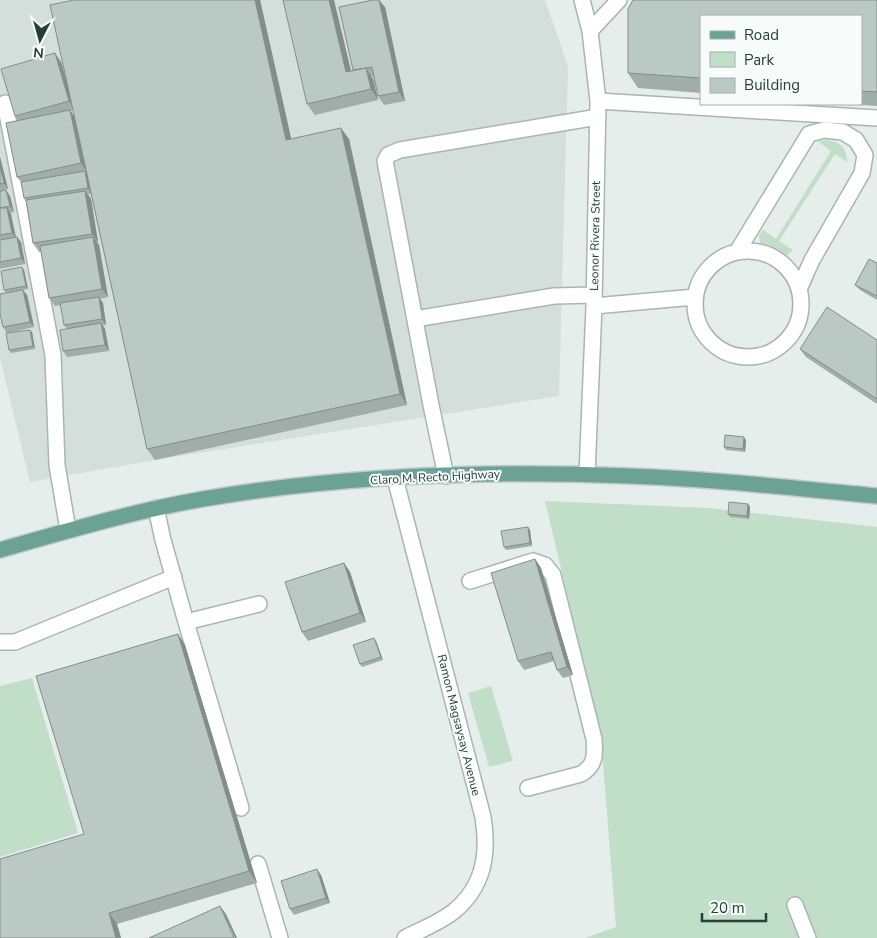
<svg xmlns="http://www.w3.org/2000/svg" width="877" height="938" font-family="'Nunito Sans',sans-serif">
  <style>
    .built { fill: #d4deda }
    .green { fill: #c0dec8 }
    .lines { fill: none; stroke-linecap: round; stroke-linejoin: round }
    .minor-casing { stroke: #a8b6b2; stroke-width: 18 }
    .major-casing { stroke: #c2cac8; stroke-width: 18 }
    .minor { stroke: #fff; stroke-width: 15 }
    .major { stroke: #6ca294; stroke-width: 15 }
    .wall { fill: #a1ada9; fill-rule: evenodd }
    .shaded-wall { fill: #838d89 }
    .building { fill: #bbc9c4; stroke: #838d89 }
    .labels { text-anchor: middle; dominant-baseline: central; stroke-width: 4; stroke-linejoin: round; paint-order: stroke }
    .street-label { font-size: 12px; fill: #254039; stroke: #f7fbf9 }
  </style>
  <rect width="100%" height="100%" fill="#e6eeeb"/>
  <path class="built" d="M0 0H545L568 66 559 396 155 460 30 482 0 358Z"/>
  <path class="green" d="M825 140C839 141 847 147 847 162L835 154 779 241 793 250 784 258C769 257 759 251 759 235L763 230 776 239 831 151 818 141Z
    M545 501 709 508 877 527V938H585L616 927 601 737Z
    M32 678 78 833 0 857V686Z
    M491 686 513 761 489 767 468 693Z"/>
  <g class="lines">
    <g class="minor-casing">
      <path id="minor" d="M582 0 590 31 598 101 594 306 587 474
        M590 31 619 0
        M598 101 877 118
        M5 103 53 355 57 465 68 530
        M695 304a53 53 0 1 1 106 0a53 53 0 1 1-106 0Z
        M737 252 809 134 824 130 843 132 856 140 865 155 862 173 812 260 800 287
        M594 306 695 297
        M415 319 554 296 594 295
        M446 476 431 405 385 161 388 155 400 150 598 117
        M395 478 483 817C489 854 484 887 453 912 439 923 420 930 405 938
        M156 508 163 540 186 622 259 604
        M470 581 533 561 545 565 553 575 594 739C595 755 596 765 581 774L528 788
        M186 622 241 808
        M0 642H15L174 577
        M258 864 280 938
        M795 905 808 938"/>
    </g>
    <g class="major-casing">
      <path id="major" d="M0 550C67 531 134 511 203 499 343 475 487 470 629 476 712 479 794 488 877 496"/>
    </g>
    <use href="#minor" class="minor"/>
    <use href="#major" class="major"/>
  </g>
  <path class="wall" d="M74 0H260L291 139H349L407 405 155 460 147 449 91 194H88L91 199 98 242 97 243 99 245 108 297 100 299 103 303 106 325H103L105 329 109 351 67 357 63 351 67 329 64 325 61 305 55 306 49 298 41 252H39L33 243 26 202 24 198 21 182 17 177 18 121 15 116 61 62 66 80ZM73 110 74 116 70 111Z
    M633 0H877V106L842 104H861V16H701V93L638 88 628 73V9Z
    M385 7 405 101 384 105 378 96 373 76H371L373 79 378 100 315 115 307 104 351 71H353Z
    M0 157 8 189 0 191Z
    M0 191 10 196 14 212 10 213 16 237 21 242 25 264 0 269Z
    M877 263V300L860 290 855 285Z
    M24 270 28 289 23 290 27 295 34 327 7 333 3 327 6 293 4 290Z
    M32 332 35 349 11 353 9 350Z
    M877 340V404L806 357 800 349Z
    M746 440 745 452 726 450 724 447Z
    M748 504 750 507 749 519 730 517 728 514Z
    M528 527 530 530 532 546 506 550 504 547Z
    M535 559 541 568 573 675 563 678 557 670 554 661 524 670 518 661Z
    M344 563 350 572 366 622 308 641 302 632Z
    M178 634 185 645 257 883 117 924 121 938H0L84 834Z
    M376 641 383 660 362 667 360 664Z
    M321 875 330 903 294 915 290 909Z"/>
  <path class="shaded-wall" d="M255 0H260L294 151 286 140Z
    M329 0H334L354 83 346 72Z
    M379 0 385 7 405 101 399 92Z
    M55 53 61 62 75 110 69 101Z
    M366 68 373 79 378 100 371 89Z
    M70 110 76 119 87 172 81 163Z
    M341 128 349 139 407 405 400 394Z
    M0 157 8 189 4 183 0 166Z
    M85 171 89 177 92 194 88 188Z
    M6 190 10 196 14 212 10 206Z
    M85 191 91 199 98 242 92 234Z
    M7 208 11 214 16 238 12 233Z
    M17 237 21 242 25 264 21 258Z
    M93 237 99 245 108 297 102 289Z
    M22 267 24 270 28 289 26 286Z
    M23 290 27 295 34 327 30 322Z
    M99 297 103 303 106 325 102 319Z
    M101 323 105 329 109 351 105 345Z
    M30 330 32 332 35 349 33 346Z
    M744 437 746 440 745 452 743 449Z
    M748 504 750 507 749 519 747 516Z
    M528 527 530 530 532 546 530 543Z
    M535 559 541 568 573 675 567 667Z
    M344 563 350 572 366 622 360 613Z
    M178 634 185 645 257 883 249 871Z
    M374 638 376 641 383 660 381 657Z
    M317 869 321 875 330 903 326 898Z
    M220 906 226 914 237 938H235Z
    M109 913 117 924 121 938H116Z"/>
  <path class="building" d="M74 0H255L286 140 341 128 400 394 147 449 50 5Z
    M283 0H329L346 72 366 68 371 89 307 104Z
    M373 0H379L399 92 378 96 372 67 353 70 339 7Z
    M633 0H877V92L861 91V16H701V78L628 73V9Z
    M55 53 69 101 15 116 1 69Z
    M70 110 81 163 17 177 6 123Z
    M0 166 4 183 0 184Z
    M85 171 88 188 24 198 21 182Z
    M6 190 10 206 0 208V191Z
    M85 191 92 234 33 243 26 200Z
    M0 208H7L12 233 0 235Z
    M17 237 21 258 0 262V240Z
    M93 237 102 289 49 298 40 246Z
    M869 259 877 263V296L855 285Z
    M22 267 26 286 4 290 1 271Z
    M23 290 30 322 3 327 0 314V294Z
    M99 297 102 319 64 325 60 303Z
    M827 307 877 340V399L800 349Z
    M101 323 105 345 63 351 60 330Z
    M30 330 33 346 9 350 6 333Z
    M725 435 744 437 743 449 724 447Z
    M729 502 748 504 747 516 728 514Z
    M528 527 530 543 504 547 501 531Z
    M535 559 567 667 557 670 551 652 518 661 491 573Z
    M344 563 360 613 302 632 285 582Z
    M178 634 249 871 109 913 116 938H0V859L84 834 36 676Z
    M374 638 381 657 360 664 353 645Z
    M317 869 326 898 290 909 281 881Z
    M220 906 234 938H149Z"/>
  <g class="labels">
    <g class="street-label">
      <text transform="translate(595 236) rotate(-89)">Leonor Rivera Street</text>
      <text transform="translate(435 477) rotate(-3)">Claro M. Recto Highway</text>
      <text transform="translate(459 725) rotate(76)">Ramon Magsaysay Avenue</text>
    </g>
  </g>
  <rect x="700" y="15" width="162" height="90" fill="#f7fbf9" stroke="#a3b0ac"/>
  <rect x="710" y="31" width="25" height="8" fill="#6ca294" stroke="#a3b0ac"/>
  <text x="744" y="40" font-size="15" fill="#254039">Road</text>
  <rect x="710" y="52" width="25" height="15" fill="#c0dec8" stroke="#a3b0ac"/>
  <text x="744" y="65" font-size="15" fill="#254039">Park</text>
  <rect x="710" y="78" width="25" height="15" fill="#bbc9c4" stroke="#a3b0ac"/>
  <text x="744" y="90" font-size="15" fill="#254039">Building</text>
  <g transform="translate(40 40) rotate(186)" stroke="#f7fbf9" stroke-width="4" paint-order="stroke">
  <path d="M0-4L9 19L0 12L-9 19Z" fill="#254039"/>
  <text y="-8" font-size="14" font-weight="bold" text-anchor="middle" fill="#254039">N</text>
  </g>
  <path d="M702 913v8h64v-8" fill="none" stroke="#254039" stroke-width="2.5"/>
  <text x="710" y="913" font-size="15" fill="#254039" stroke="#f7fbf9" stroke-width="4" paint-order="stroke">20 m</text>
</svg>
